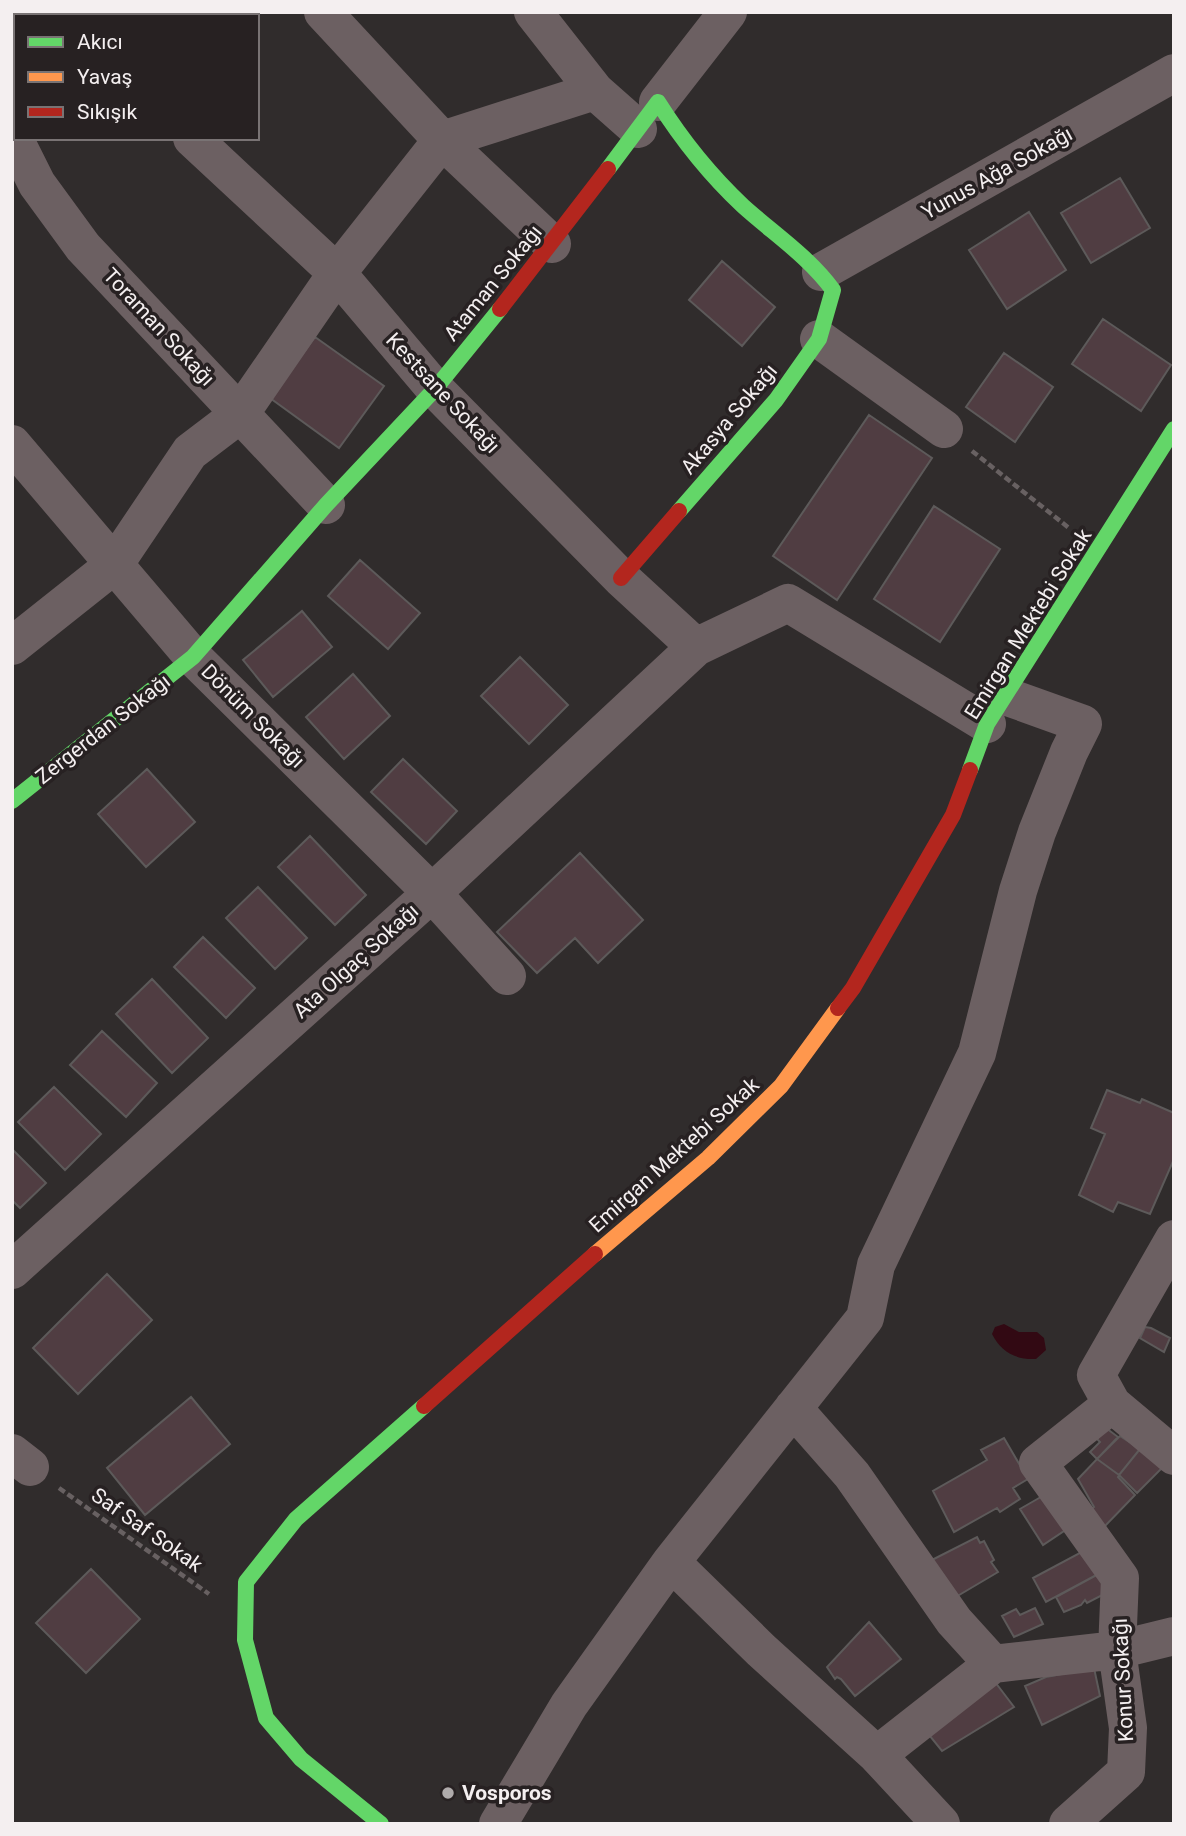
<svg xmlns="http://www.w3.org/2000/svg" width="1186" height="1836" font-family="Roboto,sans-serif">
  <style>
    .water { fill: #320913 }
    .building { fill: #503d42; stroke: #5d5a5a; stroke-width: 2 }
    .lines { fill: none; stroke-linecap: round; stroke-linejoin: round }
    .path { stroke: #686162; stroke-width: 4.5; stroke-dasharray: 7 3.5; stroke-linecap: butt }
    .street { stroke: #6c6062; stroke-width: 38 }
    .fast { stroke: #63d668; stroke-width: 16 }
    .slow { stroke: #ff974d; stroke-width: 16 }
    .jam { stroke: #b3261e; stroke-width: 16 }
    .poi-dot { fill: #afabab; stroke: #272122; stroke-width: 2.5 }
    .labels { text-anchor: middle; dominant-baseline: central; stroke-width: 7; stroke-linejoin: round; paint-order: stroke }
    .street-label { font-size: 21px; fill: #f4eff0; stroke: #272122 }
    .poi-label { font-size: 21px; font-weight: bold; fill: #f4eff0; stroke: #272122; text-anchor: start }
  </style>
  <rect width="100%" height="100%" fill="#302c2c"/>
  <path class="water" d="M1004 1324 1019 1332H1037L1044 1338 1046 1350 1036 1359C1016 1360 1001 1352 992 1334L995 1327Z"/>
  <path class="building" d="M1120 178 1150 228 1091 263 1061 213Z
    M1029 212 1066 270 1007 309 969 250Z
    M722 261 775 307 742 346 689 300Z
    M1103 319 1171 365 1141 411 1072 364Z
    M315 337 384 386 339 448 270 398Z
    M1004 353 1053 387 1015 442 966 407Z
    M869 415 932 458 837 600 773 556Z
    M934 506 1000 549 940 642 874 599Z
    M360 560 420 613 388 649 328 596Z
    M302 611 332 647 273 697 243 660Z
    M520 657 568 705 529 744 481 696Z
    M353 674 390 716 344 759 306 717Z
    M403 759 457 811 426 844 371 792Z
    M147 769 195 822 146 867 98 814Z
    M310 836 366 895 335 925 278 867Z
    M580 853 643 920 598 963 575 938 537 973 497 932Z
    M258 887 307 938 275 969 226 918Z
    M203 937 255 988 226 1018 174 967Z
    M152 979 208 1038 172 1073 116 1014Z
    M102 1031 157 1083 126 1117 70 1065Z
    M54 1087 101 1134 65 1170 18 1122Z
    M1107 1090 1140 1103 1142 1099 1174 1113V1159L1150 1214 1118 1202 1113 1212 1079 1195 1105 1134 1091 1128Z
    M12 1149 46 1183 20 1208 12 1200Z
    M107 1274 152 1320 78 1394 33 1348Z
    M1145 1327 1151 1328 1170 1338 1164 1352 1140 1338Z
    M191 1397 230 1444 145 1515 107 1468Z
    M1106 1428 1118 1437 1097 1459 1090 1452 1100 1442 1097 1439Z
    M1120 1436 1140 1449 1119 1475 1097 1459Z
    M1004 1438 1028 1479 1013 1488 1020 1499 1000 1512 997 1508 954 1532 933 1491 987 1460 981 1450Z
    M1140 1449 1164 1466 1137 1493 1119 1475Z
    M1097 1459 1119 1475 1118 1477 1135 1495 1104 1527 1089 1511 1094 1507 1078 1479Z
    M1053 1490 1076 1523 1043 1545 1020 1509Z
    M977 1537 980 1543 984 1541 994 1560 991 1562 998 1572 949 1601 924 1564Z
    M1089 1548 1102 1572 1046 1602 1033 1578Z
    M91 1569 140 1619 86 1673 36 1623Z
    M1102 1572 1112 1590 1087 1603 1085 1600 1081 1605 1064 1612 1056 1597Z
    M1035 1608 1043 1624 1014 1637 1002 1616 1016 1609 1020 1615Z
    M869 1622 901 1659 855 1696 841 1679 837 1677 835 1679 827 1667Z
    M1094 1668 1100 1696 1042 1725 1025 1686 1046 1677Z
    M992 1678 1014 1707 942 1751 921 1725Z"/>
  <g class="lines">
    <path class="path" d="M972 451 1069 528
      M59 1488 209 1594"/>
    <path class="street" d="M111 12 113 16
      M533 12 595 91
      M156 16 164 12
      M12 92 16 90
      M658 102 728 12
      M12 134 37 184 83 247 326 505
      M192 138 337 273 435 389 621 578 696 647
      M552 244 442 140 595 91 638 129
      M821 272 1174 73
      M819 339 944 429
      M12 444 193 657 432 893 507 976
      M12 646 114 565 190 452 240 414 337 273 442 140 323 12
      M1174 1239 1096 1375 1112 1404 1174 1456
      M12 1270 432 893 696 647 788 603 987 724
      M793 1408 852 1475 954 1621 993 1664 1117 1650 1174 1636
      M12 1453 30 1467
      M671 1562 761 1650 877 1755 941 1824
      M877 1755 993 1664
      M498 1824 569 1705 671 1562 865 1318 876 1265 977 1053 1018 891 1037 832 1069 752 1083 724 1005 696
      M1068 1824 1126 1772 1128 1728 1117 1650 1120 1578 1038 1463 1112 1404"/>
    <path class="fast" d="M608 169 658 102C682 140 710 175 743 206 774 234 808 256 833 290L819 339 776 400 679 511
      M970 770 987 724 1174 429
      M12 801 193 657 326 505 435 389 500 309
      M381 1824 301 1759 266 1718 245 1640 246 1582 296 1519 424 1406"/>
    <path class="slow" d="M595 1254 708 1158 781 1086 838 1008"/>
    <path class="jam" d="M500 309 608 169
      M621 578 679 511
      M838 1008 853 988 953 815 970 770
      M424 1406 595 1254"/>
  </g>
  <circle class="poi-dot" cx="448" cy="1793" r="7"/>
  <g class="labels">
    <g class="street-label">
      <text transform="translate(997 173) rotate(-29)">Yunus Ağa Sokağı</text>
      <text transform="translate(493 283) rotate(-51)">Ataman Sokağı</text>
      <text transform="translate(159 327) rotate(47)">Toraman Sokağı</text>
      <text transform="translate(443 393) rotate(47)">Kestsane Sokağı</text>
      <text transform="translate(729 419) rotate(-50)">Akasya Sokağı</text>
      <text transform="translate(1028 624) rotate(-58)">Emirgan Mektebi Sokak</text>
      <text transform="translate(253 716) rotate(45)">Dönüm Sokağı</text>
      <text transform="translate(103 729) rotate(-38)">Zergerdan Sokağı</text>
      <text transform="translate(356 961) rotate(-42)">Ata Olgaç Sokağı</text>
      <text transform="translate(674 1155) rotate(-42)">Emirgan Mektebi Sokak</text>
      <text transform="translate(147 1530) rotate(35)">Saf Saf Sokak</text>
      <text transform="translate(1123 1680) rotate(-93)">Konur Sokağı</text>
    </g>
    <g class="poi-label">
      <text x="462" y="1793">Vosporos</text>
    </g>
  </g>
  <rect width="1186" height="1836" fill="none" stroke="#f4eff0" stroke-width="28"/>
  <rect x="14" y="14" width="245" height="126" fill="#272122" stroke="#797374" stroke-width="2"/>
  <rect x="28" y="37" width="35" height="10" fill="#63d668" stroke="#797374" stroke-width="2"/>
  <text x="77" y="49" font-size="21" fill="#f4eff0">Akıcı</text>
  <rect x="28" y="72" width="35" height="10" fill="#ff974d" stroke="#797374" stroke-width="2"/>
  <text x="77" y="84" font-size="21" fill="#f4eff0">Yavaş</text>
  <rect x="28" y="107" width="35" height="10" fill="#b3261e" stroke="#797374" stroke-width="2"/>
  <text x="77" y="119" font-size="21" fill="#f4eff0">Sıkışık</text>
</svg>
